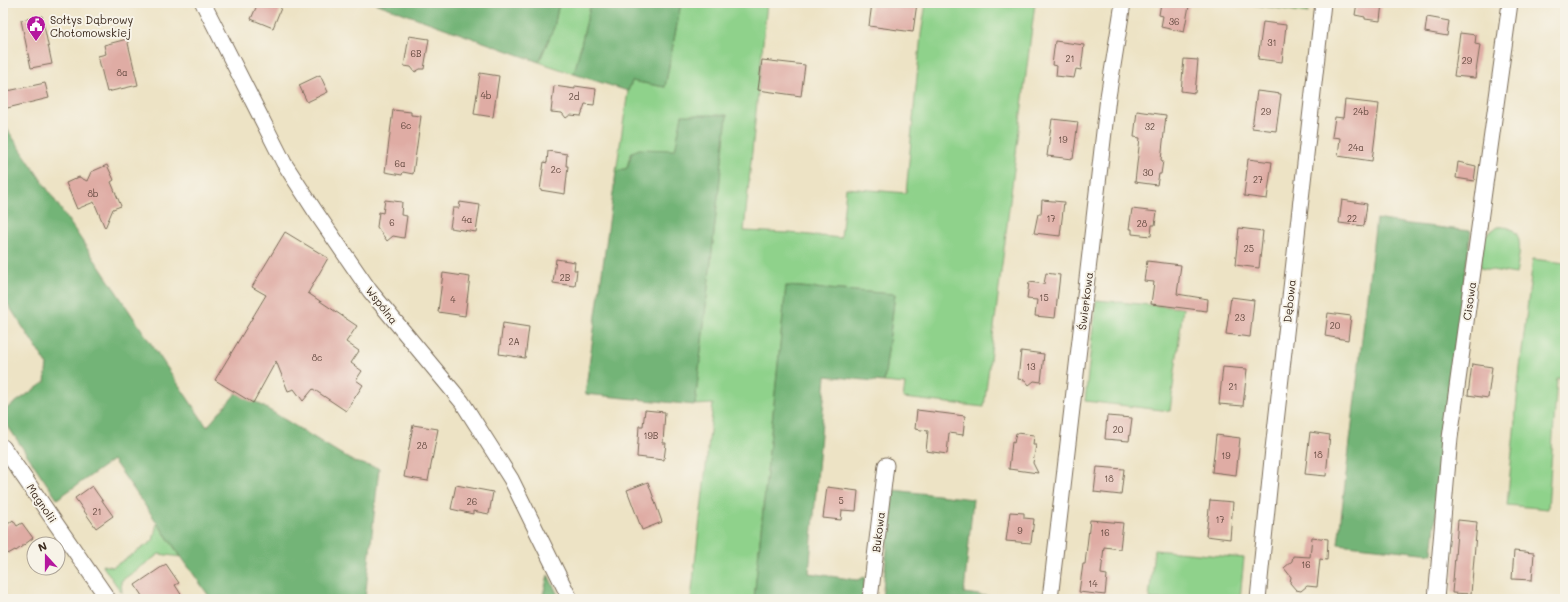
<svg xmlns="http://www.w3.org/2000/svg" width="1568" height="602" font-family="Mali,sans-serif">
  <style>
    .green { fill: #8fd28b; stroke: #657e54 }
    .forest { fill: #73b477; stroke: #576f4a }
    .building { fill: #dfaca4 }
    .lines { fill: none; stroke-linecap: round; stroke-linejoin: round }
    .minor-casing { stroke: #796b58; stroke-width: 17 }
    .minor { stroke: #fff; stroke-width: 15 }
    .labels { text-anchor: middle; dominant-baseline: central; stroke-width: 4; stroke-linejoin: round; paint-order: stroke }
    .number-label { font-size: 9px; fill: #644a40 }
    .poi-label { font-size: 11px; fill: #3b2a1e; stroke: #f7f3e8; text-anchor: start }
    .street-label { font-size: 11px; fill: #3b2a1e; stroke: #f7f3e8 }
  </style>
  <rect width="100%" height="100%" fill="#f7f3e8"/>
  <filter id="ink" filterUnits="userSpaceOnUse"><feTurbulence type="fractalNoise" baseFrequency=".025" numOctaves="2"/><feDisplacementMap in="SourceGraphic" scale="8" xChannelSelector="R" yChannelSelector="G"/><feConvolveMatrix kernelMatrix="1 2 1 2 8 2 1 2 1" color-interpolation-filters="sRGB"/></filter>
  <filter id="wash" filterUnits="userSpaceOnUse"><feTurbulence type="fractalNoise" baseFrequency=".012" numOctaves="4" result="noise"/><feDisplacementMap in="SourceGraphic" scale="16" xChannelSelector="R" yChannelSelector="G"/><feGaussianBlur stdDeviation="0.9" result="paint"/><feColorMatrix in="noise" values="0 0 0 0 0 0 0 0 0 0 0 0 0 0 0 0 0 1.4 0 .05"/><feComposite in="paint" operator="in"/></filter>
  <g filter="url(#wash)">
    <rect width="100%" height="100%" fill="#ede3c5"/>
    <path class="green" d="M559 3H591L574 74 539 62 554 27Z
      M681 3H767L744 231 789 233 841 238 846 188 906 193 921 34 926 3H1035L984 407 903 398 905 384 884 382 895 294 786 286 754 599H691L713 404 695 405 727 115 675 150 630 155 627 168 616 172 628 91 632 81 665 87Z
      M1242 3H1309L1308 13Z
      M1497 227C1528 224 1519 255 1516 274L1480 268 1484 236Z
      M1533 259 1565 263V378H1557L1548 509 1507 505 1520 368Z
      M1096 300 1183 308 1170 411 1085 401Z
      M157 523 181 557 159 554 121 581 122 593 102 565 113 567 153 541Z
      M1154 550 1244 558 1240 599H1149Z"/>
    <path class="forest" d="M375 3H559L554 27 539 62Z
      M591 3H681L665 87 632 81 628 91 574 74Z
      M682 115H727L695 405 585 394 616 172 627 168 632 152 639 149 675 150Z
      M3 123 207 427 238 391 354 462 379 468 365 599H211L113 460 57 499 3 419V409H6L45 382 47 364 3 297Z
      M1376 219 1409 224 1471 231 1449 392 1432 554 1338 544Z
      M786 286 895 294 884 382 826 376 809 573 857 580 865 577 863 599H754Z
      M893 490 973 499 964 593 1008 599H882Z
      M548 575 560 599H542Z"/>
    <g id="blocks">
      <path class="building" d="M258 3H283L273 28 251 19Z
        M872 3H917L913 32 869 26Z
        M1161 3H1173L1189 6 1184 32 1161 27 1163 16 1159 15Z
        M1357 3H1382L1380 21 1365 19V17L1355 15Z
        M42 16 52 64 31 68 21 20Z
        M1427 17 1449 21 1447 36 1425 32Z
        M1263 22 1286 25 1282 62 1258 59Z
        M1460 33 1476 35 1475 44 1480 45 1475 78 1454 76Z
        M409 36 429 39 424 69H420L415 72 411 67 404 66Z
        M127 39 138 85 107 92 98 56 106 54 104 45Z
        M1055 41 1084 45 1081 70 1076 69 1074 78 1056 76 1057 66 1052 65Z
        M1184 59 1198 60 1195 93 1181 91Z
        M762 60 805 65 801 96 758 90Z
        M480 73 499 76 493 117 474 114Z
        M320 75 328 92 307 102 299 85Z
        M45 83 49 98 3 109V92Z
        M554 86 575 89V86L596 89 594 105 585 104 581 116 570 115 566 118 562 113 551 112Z
        M1257 91 1281 94 1276 131 1252 128Z
        M1345 100 1379 104 1372 161 1338 156 1340 138 1332 137 1335 117 1343 118Z
        M393 110 411 112V115L421 116 413 174 403 172 402 175 385 172Z
        M1137 111 1166 115 1161 160 1163 161 1161 174H1159L1157 185 1135 182 1140 138 1134 137Z
        M1052 119 1078 122 1073 159 1047 156Z
        M548 151 567 154 566 166H568L565 194 540 190 544 162 547 163Z
        M1248 159 1272 162 1267 199 1244 196Z
        M1458 162 1476 166 1474 181 1456 178Z
        M107 165 114 180 111 182 121 206 113 209 105 228 94 202 77 209 66 183 79 177 87 181 91 172Z
        M385 200 402 202 401 215 407 216 404 238 393 236 387 241 377 227 379 212 383 213Z
        M1042 200 1064 202 1060 236 1034 233 1038 214H1041Z
        M1342 200 1367 204 1364 226 1339 223Z
        M460 202 480 205 476 232 450 228 453 208H459Z
        M1132 209 1157 212 1155 225H1152L1151 236 1132 234V229H1129Z
        M1239 228 1263 231 1259 268 1235 265Z
        M285 232 328 258 308 293 357 326 346 342 359 351 351 363 362 371 356 380 363 385 346 411 313 389 303 401 294 389 288 391 276 361 253 403 215 380 266 295 252 287Z
        M556 259 575 262 574 270H577L575 286 553 283Z
        M1147 261 1181 265 1177 294 1208 299 1207 311 1151 304 1154 282 1144 281Z
        M443 273 470 277 465 316 438 312Z
        M1046 273 1060 275 1055 318 1035 316 1037 300 1027 299 1029 282 1044 284Z
        M1231 297 1254 300 1250 337 1226 334Z
        M1328 313 1351 316 1348 340 1325 336Z
        M503 323 529 327 525 358 499 354Z
        M1021 351 1044 354 1041 382 1034 381 1029 385 1025 380 1018 379Z
        M1472 364 1492 367 1488 398 1468 395Z
        M1223 367 1247 369 1243 406 1219 404Z
        M645 410 665 412 663 443H666L664 460 637 457 639 426H643Z
        M917 410 965 416 963 435 949 433 947 454 926 451 928 431 915 429Z
        M1107 416 1132 418 1129 441 1105 439Z
        M413 425 438 429 428 481 404 477Z
        M1310 432 1330 435 1326 476 1305 474Z
        M1016 433 1034 435 1033 445H1036L1033 463 1038 473 1009 469 1012 442 1014 443Z
        M1216 435 1240 438 1236 475 1212 472Z
        M1097 467 1124 469 1121 495 1094 492Z
        M648 482 662 522 642 530 627 490Z
        M456 485 493 492 489 514 473 511V514L451 509Z
        M92 486 113 516 96 528 75 498Z
        M827 487 858 491 856 511 842 510 841 520 823 518Z
        M1210 500 1233 502 1230 539 1206 536Z
        M1010 512 1024 513V518L1034 519 1031 543 1006 541Z
        M13 520 17 526 22 523 33 538 16 551 15 550 8 554 3 546V528Z
        M1090 520 1123 523 1120 549 1104 547 1101 574 1107 575 1105 595 1079 592 1083 564H1085Z
        M1458 520 1477 522 1471 594 1452 593Z
        M1312 537 1328 539 1327 560 1320 559 1317 587 1307 586 1301 591 1296 590 1290 583 1291 577 1284 568 1292 561 1293 556 1310 557Z
        M1514 551 1534 553 1532 580 1512 579Z
        M166 564 179 583 175 585 184 599H144L135 585Z"/>
    </g>
  </g>
  <g filter="url(#ink)">
    <use href="#blocks" fill-opacity="0" stroke="#796b58" stroke-width="1"/>
    <g class="lines">
      <g class="minor-casing">
        <path id="minor" d="M203 3 284 163 315 211 370 291 462 402 511 479 570 599
          M3 447 108 599
          M870 599 886 465
          M1050 599 1108 97 1123 3
          M1258 599 1273 449 1323 3
          M1436 599 1450 438 1510 3"/>
      </g>
      <use href="#minor" class="minor"/>
    </g>
  </g>
  <defs>
    <g id="civic-pin" transform="scale(1)"><path d="M0 17L-7.5 6A9.5 9.5 0 1 1 7.5 6Z" fill="#b5179e" stroke="#f7f3e8"/><path d="M-.6-6.5H3V-4.5H.6V-3L4-1V1h2V6H-6V1h2V-1L-.6-3ZM-1.2 2.5V6h2.4V2.5Z" fill="#fff"/></g>
  </defs>
  <g fill-rule="evenodd">
    <use href="#civic-pin" x="36" y="25"/>
  </g>
  <g class="labels">
    <g class="number-label">
      <text x="1174" y="21">36</text>
      <text x="1272" y="42">31</text>
      <text x="416" y="53">6B</text>
      <text x="1070" y="58">21</text>
      <text x="1467" y="60">29</text>
      <text x="122" y="72">8a</text>
      <text x="486" y="95">4b</text>
      <text x="574" y="96">2d</text>
      <text x="1266" y="111">29</text>
      <text x="1361" y="111">24b</text>
      <text x="406" y="125">6c</text>
      <text x="1150" y="126">32</text>
      <text x="1063" y="139">19</text>
      <text x="1356" y="147">24a</text>
      <text x="400" y="163">6a</text>
      <text x="556" y="169">2c</text>
      <text x="1148" y="172">30</text>
      <text x="1258" y="179">27</text>
      <text x="93" y="193">8b</text>
      <text x="1051" y="218">17</text>
      <text x="1352" y="218">22</text>
      <text x="467" y="219">4a</text>
      <text x="392" y="222">6</text>
      <text x="1142" y="223">28</text>
      <text x="1249" y="248">25</text>
      <text x="565" y="277">2B</text>
      <text x="1044" y="297">15</text>
      <text x="453" y="299">4</text>
      <text x="1240" y="317">23</text>
      <text x="1335" y="325">20</text>
      <text x="514" y="341">2A</text>
      <text x="317" y="357">8c</text>
      <text x="1031" y="366">13</text>
      <text x="1233" y="386">21</text>
      <text x="1118" y="429">20</text>
      <text x="651" y="435">19B</text>
      <text x="422" y="445">28</text>
      <text x="1318" y="454">18</text>
      <text x="1226" y="455">19</text>
      <text x="1109" y="478">18</text>
      <text x="841" y="500">5</text>
      <text x="472" y="501">26</text>
      <text x="97" y="511">21</text>
      <text x="1220" y="519">17</text>
      <text x="1020" y="530">9</text>
      <text x="1105" y="532">16</text>
      <text x="1306" y="564">16</text>
      <text x="1093" y="583">14</text>
    </g>
    <g class="poi-label">
      <text x="50" y="19">Sołtys Dąbrowy<tspan x="50" dy="13">Chotomowskiej</tspan></text>
    </g>
    <g class="street-label">
      <text transform="translate(1085 301) rotate(-83)">Świerkowa</text>
      <text transform="translate(1289 301) rotate(-84)">Dębowa</text>
      <text transform="translate(1469 301) rotate(-82)">Cisowa</text>
      <text transform="translate(382 305) rotate(52)">Wspólna</text>
      <text transform="translate(42 503) rotate(56)">Magnolii</text>
      <text transform="translate(878 532) rotate(-83)">Bukowa</text>
    </g>
  </g>
  <rect width="1568" height="602" fill="none" stroke="#f7f3e8" stroke-width="16"/>
  <g transform="translate(46 556) rotate(339)"><circle r="19" fill="#f7f3e8" stroke="#aca397"/>
  <path d="M0-3L7 15L0 10L-7 15Z" fill="#b5179e"/>
  <text y="-6" font-size="11" font-weight="bold" text-anchor="middle" fill="#3b2a1e">N</text>
  </g>
</svg>
